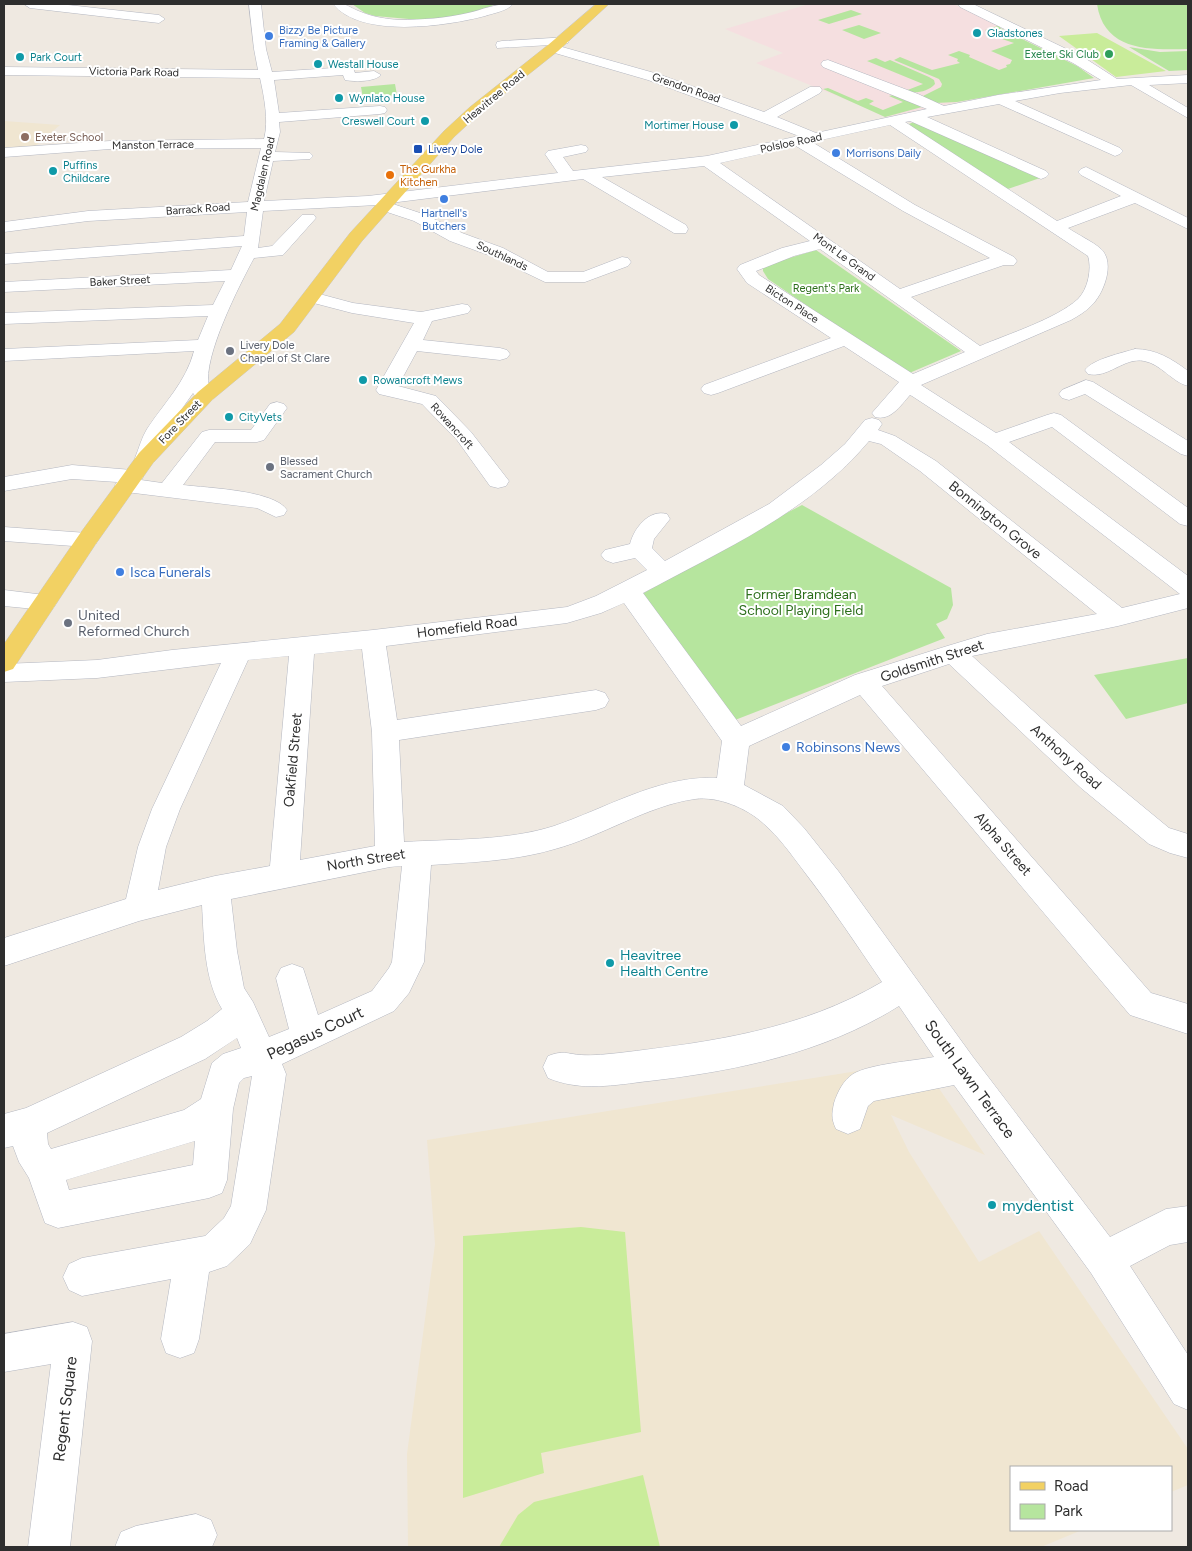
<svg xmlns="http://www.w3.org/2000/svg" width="1192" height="1551" font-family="Figtree,sans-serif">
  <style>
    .education { fill: #f0e6d1 }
    .medical { fill: #f5dfe0 }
    .green { fill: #b6e59e }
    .pitch { fill: #c9ec9a }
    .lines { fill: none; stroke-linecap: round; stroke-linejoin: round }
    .minor-casing { stroke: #b4b7c1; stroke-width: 1 }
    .major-casing { stroke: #c9c9c9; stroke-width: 1 }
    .minor { fill: #fff; fill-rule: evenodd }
    .major { fill: #f2d163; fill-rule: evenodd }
    .culture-dot { fill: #0f9aa8; stroke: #fff; stroke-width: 2 }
    .shop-dot { fill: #3f7fe0; stroke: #fff; stroke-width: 2 }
    .leisure-dot { fill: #2e9e5b; stroke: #fff; stroke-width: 2 }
    .education-dot { fill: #8d6e63; stroke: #fff; stroke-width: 2 }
    .transit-dot { fill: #1a4fb4; stroke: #fff; stroke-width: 2 }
    .food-dot { fill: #e8710a; stroke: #fff; stroke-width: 2 }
    .worship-dot { fill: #6b7280; stroke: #fff; stroke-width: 2 }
    .labels { text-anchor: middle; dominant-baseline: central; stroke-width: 4; stroke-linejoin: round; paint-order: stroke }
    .far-shop-label { font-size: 11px; fill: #366cbe; stroke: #fff; text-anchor: start }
    .far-culture-label { font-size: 11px; fill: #0d838f; stroke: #fff; text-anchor: start }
    .far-leisure-label { font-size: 11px; fill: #27864d; stroke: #fff; text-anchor: end }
    .far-street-label { font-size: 11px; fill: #2e2e2e; stroke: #fff }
    .far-education-label { font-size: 11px; fill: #785e54; stroke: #fff; text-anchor: start }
    .far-transit-label { font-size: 11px; fill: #164399; stroke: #fff; text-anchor: start }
    .far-food-label { font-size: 11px; fill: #c56008; stroke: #fff; text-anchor: start }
    .far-park-label { font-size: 11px; fill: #2c6e1b; stroke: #fff }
    .far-worship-label { font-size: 11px; fill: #5b616d; stroke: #fff; text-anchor: start }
    .street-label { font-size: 14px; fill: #2e2e2e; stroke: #fff }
    .shop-label { font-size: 14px; fill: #366cbe; stroke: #fff; text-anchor: start }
    .park-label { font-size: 14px; fill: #2c6e1b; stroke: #fff }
    .worship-label { font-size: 14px; fill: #5b616d; stroke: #fff; text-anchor: start }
    .culture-label { font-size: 14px; fill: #0d838f; stroke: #fff; text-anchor: start }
    .near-street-label { font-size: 16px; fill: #2e2e2e; stroke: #fff }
    .near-culture-label { font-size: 16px; fill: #0d838f; stroke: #fff; text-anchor: start }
  </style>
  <rect width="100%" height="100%" fill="#efe9e1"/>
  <path class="education" d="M4 121 60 125 32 149 4 150Z
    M920 1061 985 1155 891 1115 909 1152 979 1262 1039 1231 1188 1449V1485L1171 1492V1467H1011V1530H1082L1041 1547H408L407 1454 435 1244 427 1140Z"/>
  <path class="medical" d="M809 4H953L1001 25 1000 28 1077 66 1094 78 1012 91 885 117 864 107 756 63 783 53 725 29Z"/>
  <path class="green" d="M352 4H496L466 16 420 20 375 16 365 13Z
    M1097 4H1188V49C1151 50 1104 52 1097 4Z
    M851 10 862 14 829 24 818 20Z
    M859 25 881 33 864 39 842 30Z
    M1001 25 1000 28 1077 66 1094 78 957 102 935 103 923 98V96L941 87 942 84 939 79 894 60 900 57 932 70 960 63 957 61 958 59 948 55 959 51 970 55 969 57 999 70 1007 67 1006 65 1010 64 1012 60 991 51 1014 43 999 38 1002 36 985 30Z
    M1129 47 1160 52 1188 51V70L1169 71Z
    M876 58 885 62 890 60 929 77 934 80 935 84C928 92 915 94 905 91L923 84 867 61Z
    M395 84 397 95 363 98 361 87Z
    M828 88 858 101 866 98 874 101 869 104 883 110 903 102 889 96 893 95 922 107 885 117 823 89Z
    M914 122 1040 178 1005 190 912 127 909 124Z
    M816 250 961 351 907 374 768 279 763 271V266Z
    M802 505 951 588 953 605 947 619 936 624 945 638 735 720 642 594 746 534Z
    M1188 658V703L1126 719 1094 675Z"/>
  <path class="pitch" d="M1097 33 1166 71 1116 77 1059 36Z
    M581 1227 625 1232 641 1432 541 1453 544 1473 463 1498V1236Z
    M643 1475 660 1547H499L518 1515 534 1502Z"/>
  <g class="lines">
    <g class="minor-casing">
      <path id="minor" d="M24 4H59L159 15 165 19 159 23 30 8Z
        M249 4H261L266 49 272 72 348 67 353 68 355 73 374 71 381 75C374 82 355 82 345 80L343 75 274 80 279 113 380 106 385 107 387 110 385 113 380 114 279 122 280 132 275 152 310 153 313 156 310 159 273 161 264 201 368 196 558 173 545 154 548 151 581 145 586 146 588 149 586 152 563 157 573 171 707 156 799 136 648 80 548 51 547 48 550 45 497 48 496 45 497 42 502 41 568 37 569 40 568 43 555 45 658 74 764 112 810 87H820L822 90 820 93 777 117 816 133 927 109 823 67 821 64 823 61 828 60 918 94 944 106 998 95 1101 80 1073 63 960 7 958 4H973L1083 57 1117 79 1188 75V83L1149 85 1188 108V118L1131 85 1060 93 1015 101 1120 148 1123 151 1120 154 1115 156 999 104 927 117 1046 171 1049 174 1046 177 1041 179 910 121 905 122 1057 221 1121 196 1081 175 1078 172 1081 169 1086 167 1188 218V229L1135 203 1068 228C1078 235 1092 241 1101 249 1116 263 1103 295 1091 306 1085 312 1078 316 1071 320L921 385 996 433 1047 415 1054 413 1061 415 1188 508V526L1180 524 1052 427 1009 442 1188 576V608L1118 626 972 656 1101 772 1169 828 1188 834V858L1170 853 1149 844 1081 788 949 664 882 686 1151 993 1188 1004V1034L1130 1015 860 695 749 746 744 785 783 806 804 828 839 872 973 1057 1110 1237 1166 1209 1188 1206V1242L1170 1245 1130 1266 1188 1355V1410L1174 1404 1091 1273 954 1085 874 1101 868 1106 860 1129 848 1134 836 1129C831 1118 832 1114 834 1103 838 1091 843 1081 853 1074 870 1064 913 1061 934 1057L899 1006C824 1053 736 1071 649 1081 614 1085 582 1092 548 1078L543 1067 548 1056C563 1050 567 1054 581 1055 594 1056 607 1054 619 1053 711 1042 801 1030 882 982 856 944 831 906 803 870 791 854 779 837 764 824 747 808 718 796 695 799 649 805 600 837 555 849 515 861 474 862 431 865L424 962 409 993 394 1011 282 1064 286 1074 266 1210 250 1244 227 1266 209 1272 199 1339 194 1353 180 1358 166 1353 161 1339 171 1279 82 1296 69 1290 63 1277 69 1264 82 1258 205 1236 224 1218 231 1206 252 1076 244 1078 239 1083 233 1109 227 1180 222 1193 209 1198 58 1228 45 1223 29 1178 19 1162 13 1146 4 1148V1114L26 1108 181 1037 207 1021 222 1009C204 979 204 939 202 905L139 921 4 966V938L126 899 138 847 152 809 221 663 97 678 4 682V664L97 660 172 650 373 630 567 607 596 596 647 570 635 558 613 563 605 560 601 555 605 550 630 544C634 528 649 509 667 514L670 519 654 539 652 548 665 561 769 504 821 465 845 444 865 420 872 418 879 420 882 424 878 430 895 436 936 461 1122 608 1180 594 987 445 912 396 910 395C900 406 891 421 875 417L872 413 899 382 844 346 718 393 711 395 704 393 701 389 704 385 831 338 747 283 737 269 740 265 782 248 810 241 704 166 602 177 686 225 688 229 686 233H674L583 179 390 203 426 215 462 233 503 248 548 272H583L622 257 628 258 631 262 628 266 585 282H545L491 256 450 241 414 221 378 209 377 205 263 211 258 248 272 246 302 215H314L316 218 283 255 254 258C240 284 202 358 209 386 210 389 213 393 215 396L212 400 205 402 198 400 193 393 166 431 153 463 146 464 139 463 135 458C139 448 142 437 147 429 164 403 186 382 194 351L4 361V349L198 340 208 316 4 324V313L213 305 225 281 4 292V282L231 270 242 246 4 264V254L244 236 247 212 88 221 4 232V222L88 211 248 202 261 148 110 149 4 157V148L110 141 264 139C269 121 264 96 260 78L4 75V67L258 70 254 49ZM890 125 1088 256C1092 269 1088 289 1078 299 1056 319 1008 334 980 346L911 297 1004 265H1014L1017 261 1014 257 915 205 812 142ZM796 146 903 211 990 258 900 289 720 163ZM820 249 965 352 913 374 759 275 756 271 794 256ZM869 441 881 444 920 471 1097 614 987 634 944 647 855 675 741 726 643 593C721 551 811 511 869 441ZM624 603 722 741 717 778C660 775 607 808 554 826 507 841 453 839 404 842L399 740 596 710 605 707 609 700 605 693 596 690 397 720 386 646 567 623 601 613ZM362 649 372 732 375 846 300 860 314 654ZM289 656 270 866 215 876 158 890 166 847 180 809 248 660ZM402 866 392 962 389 968 372 991 318 1015 303 968 292 964 281 968 276 978 289 1029 269 1037 253 1002 244 988 237 951 231 899 390 867ZM237 1038 241 1048 223 1054 212 1063 201 1099 184 1110 51 1149 48 1144 47 1133 205 1059ZM195 1141 193 1165 69 1190 66 1180Z
        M333 4C348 3 349 8 361 12 373 17 386 19 399 20 422 20 446 18 468 13 484 9 497 3 513 4 507 11 494 13 485 16 447 26 361 39 333 4Z
        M312 292 353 303 421 312 462 304 468 305 471 309 468 313 432 321 423 340 500 348 507 350 510 354 507 358 500 360 417 351 398 386 436 396 471 432 509 481 506 486 498 488 490 486 457 440 422 404 379 394 376 390 414 323 352 313 306 301 303 297 306 293Z
        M1135 349C1156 349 1172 359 1188 371V386C1172 382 1161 364 1144 361 1124 357 1108 379 1088 374L1085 370C1093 359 1122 353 1135 349Z
        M1086 380 1093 382 1188 441V456L1181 454 1085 394 1069 400 1062 398 1059 394 1062 390Z
        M277 402 284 404 287 408 264 440 257 442H215L183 485C207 488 274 490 287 510L284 515 276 517 257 508 126 492 118 490 115 485 117 482 72 479 4 491V477L72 465 132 470 140 472 143 477 141 480 162 483 202 432 209 430H251L270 404Z
        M4 527 87 533 95 535 98 540 95 545 87 547 4 541Z
        M4 590 53 596 57 602 53 608 45 610 4 606Z
        M73 1322 87 1327 92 1341 70 1547H28L51 1364 4 1372V1334Z
        M196 1514 211 1520 217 1535 212 1547H115L121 1532 136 1526Z"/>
    </g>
    <g class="major-casing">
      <path id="major" d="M596 4H609L558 51 480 113 454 137 362 241 294 332 212 400 153 463 95 545 13 669 4 672V644L79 535 139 453 198 392 280 324 350 233 444 131 470 107 548 45Z"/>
    </g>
    <use href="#minor" class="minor"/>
    <use href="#major" class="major"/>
  </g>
  <g class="culture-dot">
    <circle cx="977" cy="33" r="5"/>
    <circle cx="20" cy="57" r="5"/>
    <circle cx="318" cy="64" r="5"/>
    <circle cx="339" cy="98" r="5"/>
    <circle cx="425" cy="121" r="5"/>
    <circle cx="734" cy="125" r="5"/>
    <circle cx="53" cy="171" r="5"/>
    <circle cx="363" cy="380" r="5"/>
    <circle cx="229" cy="417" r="5"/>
    <circle cx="610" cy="963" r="5"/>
    <circle cx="992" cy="1205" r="5"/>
  </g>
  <g class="shop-dot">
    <circle cx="269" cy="36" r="5"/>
    <circle cx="836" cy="153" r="5"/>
    <circle cx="444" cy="199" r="5"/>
    <circle cx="120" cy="572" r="5"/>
    <circle cx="786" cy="747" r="5"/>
  </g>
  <circle class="leisure-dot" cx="1109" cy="54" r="5"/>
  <circle class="education-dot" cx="25" cy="137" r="5"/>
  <rect class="transit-dot" x="413" y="144" width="10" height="10" rx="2.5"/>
  <circle class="food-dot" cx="390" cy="175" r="5"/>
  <g class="worship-dot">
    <circle cx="230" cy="351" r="5"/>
    <circle cx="270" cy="467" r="5"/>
    <circle cx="68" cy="623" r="5"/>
  </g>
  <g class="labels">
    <g class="far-shop-label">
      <text x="279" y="30">Bizzy Be Picture<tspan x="279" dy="13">Framing &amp; Gallery</tspan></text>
      <text x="846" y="153">Morrisons Daily</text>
      <text x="444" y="213" text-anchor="middle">Hartnell's<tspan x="444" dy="13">Butchers</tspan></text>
    </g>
    <g class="far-culture-label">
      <text x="987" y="33">Gladstones</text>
      <text x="30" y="57">Park Court</text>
      <text x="328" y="64">Westall House</text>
      <text x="349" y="98">Wynlato House</text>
      <text x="415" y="121" text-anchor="end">Creswell Court</text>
      <text x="724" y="125" text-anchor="end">Mortimer House</text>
      <text x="63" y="165">Puffins<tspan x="63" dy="13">Childcare</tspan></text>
      <text x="373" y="380">Rowancroft Mews</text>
      <text x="239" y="417">CityVets</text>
    </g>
    <g class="far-leisure-label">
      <text x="1099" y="54">Exeter Ski Club</text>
    </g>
    <g class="far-street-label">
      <text transform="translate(134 72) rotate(1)">Victoria Park Road</text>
      <text transform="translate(686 88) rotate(19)">Grendon Road</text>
      <text transform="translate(494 97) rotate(-40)">Heavitree Road</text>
      <text transform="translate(791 143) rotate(-12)">Polsloe Road</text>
      <text transform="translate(153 145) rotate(-1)">Manston Terrace</text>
      <text transform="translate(263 174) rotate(-77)">Magdalen Road</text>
      <text transform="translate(198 209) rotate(-4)">Barrack Road</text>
      <text transform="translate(502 256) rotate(25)">Southlands</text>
      <text transform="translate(844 257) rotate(36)">Mont Le Grand</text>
      <text transform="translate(120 281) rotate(-3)">Baker Street</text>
      <text transform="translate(792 304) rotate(33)">Bicton Place</text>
      <text transform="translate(180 422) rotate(-46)">Fore Street</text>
      <text transform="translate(452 426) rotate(48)">Rowancroft</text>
    </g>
    <g class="far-education-label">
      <text x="35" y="137">Exeter School</text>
    </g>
    <g class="far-transit-label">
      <text x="428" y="149">Livery Dole</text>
    </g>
    <g class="far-food-label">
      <text x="400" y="169">The Gurkha<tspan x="400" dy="13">Kitchen</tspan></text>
    </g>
    <g class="far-park-label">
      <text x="826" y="288">Regent's Park</text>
    </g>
    <g class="far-worship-label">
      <text x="240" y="345">Livery Dole<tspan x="240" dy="13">Chapel of St Clare</tspan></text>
      <text x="280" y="461">Blessed<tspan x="280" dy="13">Sacrament Church</tspan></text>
    </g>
    <g class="street-label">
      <text transform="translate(995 520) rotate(39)">Bonnington Grove</text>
      <text transform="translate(467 627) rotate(-7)">Homefield Road</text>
      <text transform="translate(932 661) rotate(-18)">Goldsmith Street</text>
      <text transform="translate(1066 757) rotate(42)">Anthony Road</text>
      <text transform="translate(293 760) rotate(-85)">Oakfield Street</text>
      <text transform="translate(1003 844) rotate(49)">Alpha Street</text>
      <text transform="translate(366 860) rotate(-9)">North Street</text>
    </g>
    <g class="shop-label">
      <text x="130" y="572">Isca Funerals</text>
      <text x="796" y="747">Robinsons News</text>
    </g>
    <g class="park-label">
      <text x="801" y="594">Former Bramdean<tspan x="801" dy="16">School Playing Field</tspan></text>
    </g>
    <g class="worship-label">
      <text x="78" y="615">United<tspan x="78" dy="16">Reformed Church</tspan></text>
    </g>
    <g class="culture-label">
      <text x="620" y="955">Heavitree<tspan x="620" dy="16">Health Centre</tspan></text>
    </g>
    <g class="near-street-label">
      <text transform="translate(315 1033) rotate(-25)">Pegasus Court</text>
      <text transform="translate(970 1079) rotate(54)">South Lawn Terrace</text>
      <text transform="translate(65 1409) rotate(-83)">Regent Square</text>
    </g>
    <g class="near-culture-label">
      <text x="1002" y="1205">mydentist</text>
    </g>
  </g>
  <rect width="1192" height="1551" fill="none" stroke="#2e2e2e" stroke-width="10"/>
  <rect x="1010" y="1466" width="162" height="65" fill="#ffffff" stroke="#ababab"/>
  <rect x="1020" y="1482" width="25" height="8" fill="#f2d163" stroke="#ababab"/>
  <text x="1054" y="1491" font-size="15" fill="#2e2e2e">Road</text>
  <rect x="1020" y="1504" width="25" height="15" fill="#b6e59e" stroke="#ababab"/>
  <text x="1054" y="1516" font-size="15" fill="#2e2e2e">Park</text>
</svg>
